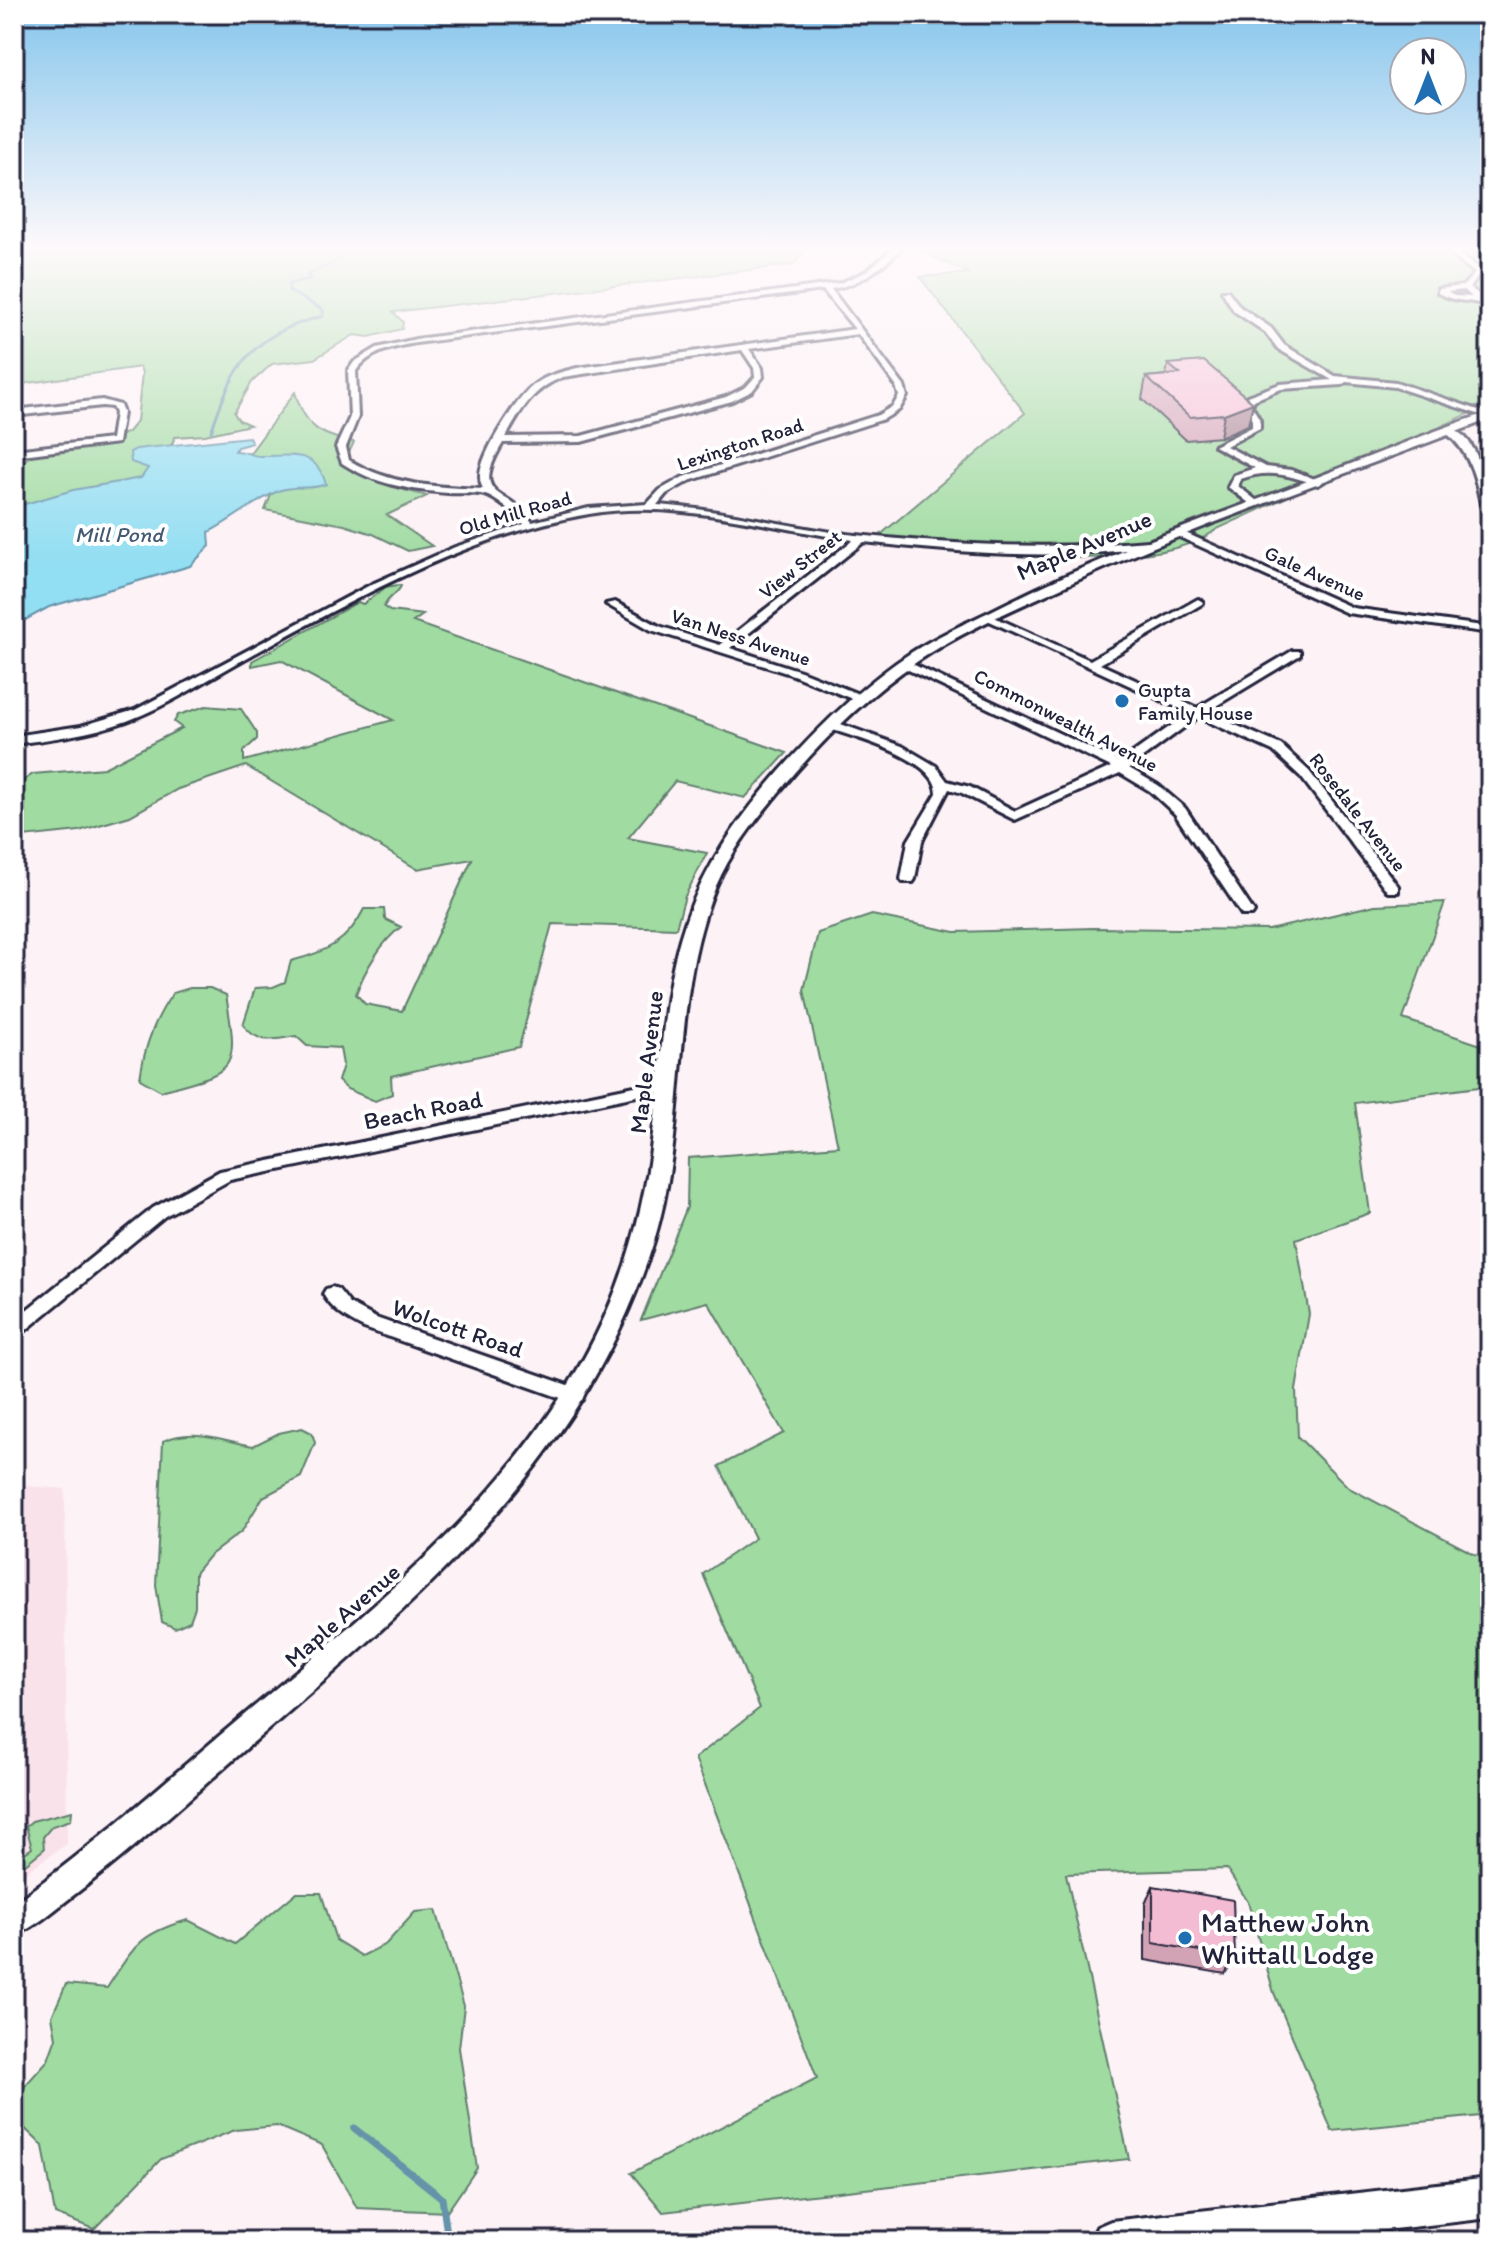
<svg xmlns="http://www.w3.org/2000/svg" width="1504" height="2255" font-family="Itim,sans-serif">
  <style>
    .built { fill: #fae2eb }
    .green { fill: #a0dba1; stroke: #617e6e; stroke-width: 2 }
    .water { fill: #92def2; stroke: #6593a9; stroke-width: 2 }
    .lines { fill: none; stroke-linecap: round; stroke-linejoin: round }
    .stream-far1 { stroke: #6593a9; stroke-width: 3 }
    .stream { stroke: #6593a9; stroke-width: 7 }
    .minor-casing { stroke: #22223b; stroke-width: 6 }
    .major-casing { stroke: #22223b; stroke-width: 6 }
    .highway-casing { stroke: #22223b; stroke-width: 6 }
    .minor { fill: #fff; fill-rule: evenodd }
    .major { fill: #fff; fill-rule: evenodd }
    .highway { fill: #fff; fill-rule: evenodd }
    .wall { fill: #d2a2b5; stroke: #22223b; stroke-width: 2 }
    .shaded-wall { fill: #ab8493; stroke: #22223b; stroke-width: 2 }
    .building { fill: #f4bcd2; stroke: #22223b; stroke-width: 2 }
    .poi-dot { fill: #1f6fb2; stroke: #fff; stroke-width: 3 }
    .labels { text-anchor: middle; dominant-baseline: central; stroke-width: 8; stroke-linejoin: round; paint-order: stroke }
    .far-street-label { font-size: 20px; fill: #22223b; stroke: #fff }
    .far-poi-label { font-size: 20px; fill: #22223b; stroke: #fff; text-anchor: start }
    .far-water-label { font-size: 22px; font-style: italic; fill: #445a72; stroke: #fff }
    .street-label { font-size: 24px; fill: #22223b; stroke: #fff }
    .near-poi-label { font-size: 28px; fill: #22223b; stroke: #fff; text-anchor: start }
  </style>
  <rect width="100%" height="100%" fill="#fdf2f6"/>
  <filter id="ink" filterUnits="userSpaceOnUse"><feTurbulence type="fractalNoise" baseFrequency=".0125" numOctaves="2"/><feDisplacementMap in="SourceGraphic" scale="16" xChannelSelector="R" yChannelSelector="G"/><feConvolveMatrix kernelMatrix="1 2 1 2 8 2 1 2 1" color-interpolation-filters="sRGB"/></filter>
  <g filter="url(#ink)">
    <path class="built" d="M14 1485 65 1489 67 1844 14 1880Z"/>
    <path class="green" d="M14 248H807L793 265 393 312 403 322 402 329 369 337 354 335 314 359 272 364 252 382 234 413 239 420 250 425 205 435 175 437 163 463 65 543 14 572V468L32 455 98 447 128 432 137 421 142 373 140 367 14 385Z
      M913 248H1490V404L1217 529C1155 579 951 551 872 542L1025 413 920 277 969 273Z
      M295 392C305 427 320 436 354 442L348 455C356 480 404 490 427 496L387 515 432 546 408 551 373 534 344 525 265 510 283 465 242 456 250 453Z
      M398 585 401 586C397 595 388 596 384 607L390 611 423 615 413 622 787 753 745 798 675 781 628 838 707 853 685 896 676 928 552 924 519 1047 391 1076 392 1094 375 1101 347 1089 338 1081 343 1065 340 1048 307 1046 296 1036C272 1040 259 1045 243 1025L255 988 273 987 285 982 291 961C326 952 348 942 364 909H384L385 919 401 927C382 941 364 971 356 994L365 1004 402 1011 472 859 417 869 246 766 178 789 130 816 79 831 14 838V787L33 774 104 768 182 728 174 722 178 715 206 706 241 709 257 733V739L244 751V761L393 720 281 660 252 666V661L358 602 363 604 386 587Z
      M1445 902 1403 1019 1490 1048V1078L1486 1086 1355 1103 1370 1213 1296 1239 1309 1314 1296 1390 1298 1437 1349 1488 1474 1554 1490 1557V2115L1332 2131 1274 1993 1248 1902 1227 1869 1066 1874 1129 2159 663 2212 631 2173 817 2078 695 1758 760 1708 703 1574 755 1538 719 1466 784 1433 708 1302 641 1320 687 1207 688 1158 838 1146 804 990 818 933 872 915 955 932 1093 928 1269 930 1375 905Z
      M190 988H210L226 995C240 1076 234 1070 161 1091L140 1079C144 1048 155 1018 173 993Z
      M302 1428 312 1433 315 1443 301 1477 263 1497 242 1531 209 1556 195 1573V1607L190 1621 175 1628 162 1622 156 1585 163 1441C194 1427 222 1440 253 1446L279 1433Z
      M72 1811 71 1820 52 1826 43 1837 44 1849 14 1873V1860L32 1848 26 1826 32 1821Z
      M296 1893H321L336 1940 362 1956 386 1944 415 1912 436 1910 464 2006 459 2048 477 2168 447 2212 357 2208 322 2145 277 2126 235 2130 161 2159 94 2229 55 2214 43 2146 15 2119 14 2098 48 2060 56 2038 52 2016 66 1984 107 1988C134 1947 138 1934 188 1920L235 1944Z"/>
    <path class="water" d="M249 437 252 443 237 447 235 451C245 451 253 456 260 456 289 457 315 447 326 484 311 491 293 484 276 492 252 503 232 520 209 532L210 546 190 566 49 607 14 626V521L23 515 18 506 73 490 141 478 148 468 131 462 130 452 136 449Z"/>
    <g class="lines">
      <path class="stream-far1" d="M211 432C233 366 250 335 323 316V310L289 291V284L311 279 307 275 340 260 338 256 349 248"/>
      <path class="stream" d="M354 2128 442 2198 448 2241"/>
      <g class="minor-casing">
        <path id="minor" d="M894 248H902C881 268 860 285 831 289L904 386 907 396 899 410 884 419 689 481 666 494 657 505C724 509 789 528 856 535 954 545 1049 550 1148 541L1152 542V546C1064 562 952 552 864 542L730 648 801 671 866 697V701L862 703 793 675 651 630 606 604 615 602 659 626 720 645 853 540C767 528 676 499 589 514 468 535 356 598 250 656 209 678 170 705 127 721 91 734 52 739 14 744V736L81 726 135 710 372 584 455 547 524 524C518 516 494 497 485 495 474 492 459 494 448 493 410 490 374 484 342 463L336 447 350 417 348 371 354 362 377 348 416 339 840 283 865 272ZM823 290 855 329 577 368C562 372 547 375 535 384 518 396 479 456 480 477 480 482 481 484 483 489 436 487 390 485 349 460L346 447 358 417 356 371C370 351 394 347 416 343ZM858 334 896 386 899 396 893 406 878 415 683 477 660 490 647 504 589 508 532 522C508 486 468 501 503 443L581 442 732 401 752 391 763 377 762 368 749 349ZM742 350 754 368 755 377 746 387 726 397 581 436 506 437C521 410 533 388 563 377Z
          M1443 248H1452L1482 271 1470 288 1490 302V307C1471 298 1457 304 1438 293V289L1463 286 1475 273ZM1464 290 1472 297 1454 296 1448 292Z
          M1222 291H1228L1240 307 1271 328 1284 345 1335 376 1396 382 1490 414V418L1395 387 1346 382 1342 385 1281 389 1254 400 1252 406 1260 420V428L1226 446 1266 467 1291 470 1323 482 1318 485C1291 476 1269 468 1241 479L1238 486 1261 504 1253 506 1228 487 1234 475 1255 468 1214 446 1252 427V420L1244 406 1247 396 1280 384 1332 380 1278 349 1265 332 1234 311Z
          M102 400 120 405 123 413 118 443 14 456V450L111 439 115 413 112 407 102 406 14 416V410Z
          M1446 429C1482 429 1490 502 1490 528L1485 525C1478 491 1475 455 1446 433Z
          M1179 530 1353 608 1490 627V633L1347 613 1175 535 1174 533Z
          M1198 599 1203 602 1202 604 1100 664 1197 708 1292 651H1300V655L1206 712 1281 745 1309 771 1398 886V892H1388L1301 777 1273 751 1198 717 1129 768 1158 785 1185 808 1254 912 1252 915H1242L1175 814 1150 791 1120 773 1015 820 962 793 949 789 922 841 915 879 913 882H903L901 879 908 841 937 793C937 759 857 738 830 729V723H838L902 746 936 766 947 781 970 787 1015 811 1111 767 900 666V662H908L1120 762 1189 713 983 618 992 616 1090 660Z
          M669 1079 677 1084 675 1088 230 1180 165 1216 20 1335 14 1337V1320L153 1208 220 1171Z
          M332 1287 338 1289 350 1304 376 1318 582 1390 584 1395 582 1400 575 1403 364 1328C346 1319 333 1311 323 1294L326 1289Z"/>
      </g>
      <g class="major-casing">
        <path id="major" d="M1490 412V419C1350 473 1206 521 1069 584 1019 607 964 630 918 661 865 697 819 743 779 792 755 821 731 851 716 886 669 999 690 1125 654 1241 580 1480 388 1623 208 1782 163 1822 118 1862 70 1898 52 1912 35 1927 14 1936V1903C91 1849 159 1786 231 1726 371 1608 528 1488 605 1316 631 1258 646 1196 653 1133 662 1063 662 990 685 923 705 865 739 818 779 772 818 728 862 685 912 652 937 636 964 624 991 611 1081 565 1175 530 1270 495 1344 468 1416 436 1490 412Z"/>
      </g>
      <g class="highway-casing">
        <path id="highway" d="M1490 2178V2218L1289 2241H1091L1097 2227 1111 2221Z"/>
      </g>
      <use href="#minor" class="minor"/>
      <use href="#major" class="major"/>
      <use href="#highway" class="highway"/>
    </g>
    <path class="wall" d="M1168 364 1253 403 1248 425 1220 437 1186 440 1142 399 1146 377 1166 375Z
      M1153 1886 1235 1957 1225 1974 1145 1960V1904Z"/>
    <path class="shaded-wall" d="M1253 403 1248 425 1220 437 1224 414Z"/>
    <path class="building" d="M1204 361 1253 403 1224 414 1190 417 1146 377 1180 374 1168 364Z
      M1153 1886 1233 1900 1235 1957 1153 1943Z"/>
  </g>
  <linearGradient id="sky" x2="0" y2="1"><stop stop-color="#85c5ec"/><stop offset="0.44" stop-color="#fef9fb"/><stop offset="1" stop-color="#fef9fb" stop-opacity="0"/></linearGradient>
  <rect width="1504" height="564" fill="url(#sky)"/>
  <g class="poi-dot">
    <circle cx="1122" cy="701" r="8"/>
    <circle cx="1185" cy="1938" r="8"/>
  </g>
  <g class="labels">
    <g class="far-street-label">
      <text transform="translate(740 444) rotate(-18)">Lexington Road</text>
      <text transform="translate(515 513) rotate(-16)">Old Mill Road</text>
      <text transform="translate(800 564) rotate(-38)">View Street</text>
      <text transform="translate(1315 573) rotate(24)">Gale Avenue</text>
      <text transform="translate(741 637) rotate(18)">Van Ness Avenue</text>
      <text transform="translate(1066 720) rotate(27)">Commonwealth Avenue</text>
      <text transform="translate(1358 812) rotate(52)">Rosedale Avenue</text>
    </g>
    <g class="far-poi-label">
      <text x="1138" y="690">Gupta<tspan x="1138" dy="23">Family House</tspan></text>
    </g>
    <g class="far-water-label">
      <text x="119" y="534">Mill Pond</text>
    </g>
    <g class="street-label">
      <text transform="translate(1084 545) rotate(-23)">Maple Avenue</text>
      <text transform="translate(646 1062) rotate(-83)">Maple Avenue</text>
      <text transform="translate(423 1110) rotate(-11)">Beach Road</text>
      <text transform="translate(458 1328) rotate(19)">Wolcott Road</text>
      <text transform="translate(342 1615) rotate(-41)">Maple Avenue</text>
    </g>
    <g class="near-poi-label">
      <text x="1201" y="1922">Matthew John<tspan x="1201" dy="32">Whittall Lodge</tspan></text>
    </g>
  </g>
  <rect width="1504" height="2255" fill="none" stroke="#fff" stroke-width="48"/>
  <rect x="24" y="24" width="1456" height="2207" fill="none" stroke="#22223b" stroke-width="3" filter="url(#ink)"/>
  <g transform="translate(1428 76)"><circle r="38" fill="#ffffff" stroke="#a7a7b1" stroke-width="2"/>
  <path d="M0-6L14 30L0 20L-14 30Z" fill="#1f6fb2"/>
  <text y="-12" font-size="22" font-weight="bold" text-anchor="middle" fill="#22223b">N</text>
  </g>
</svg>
